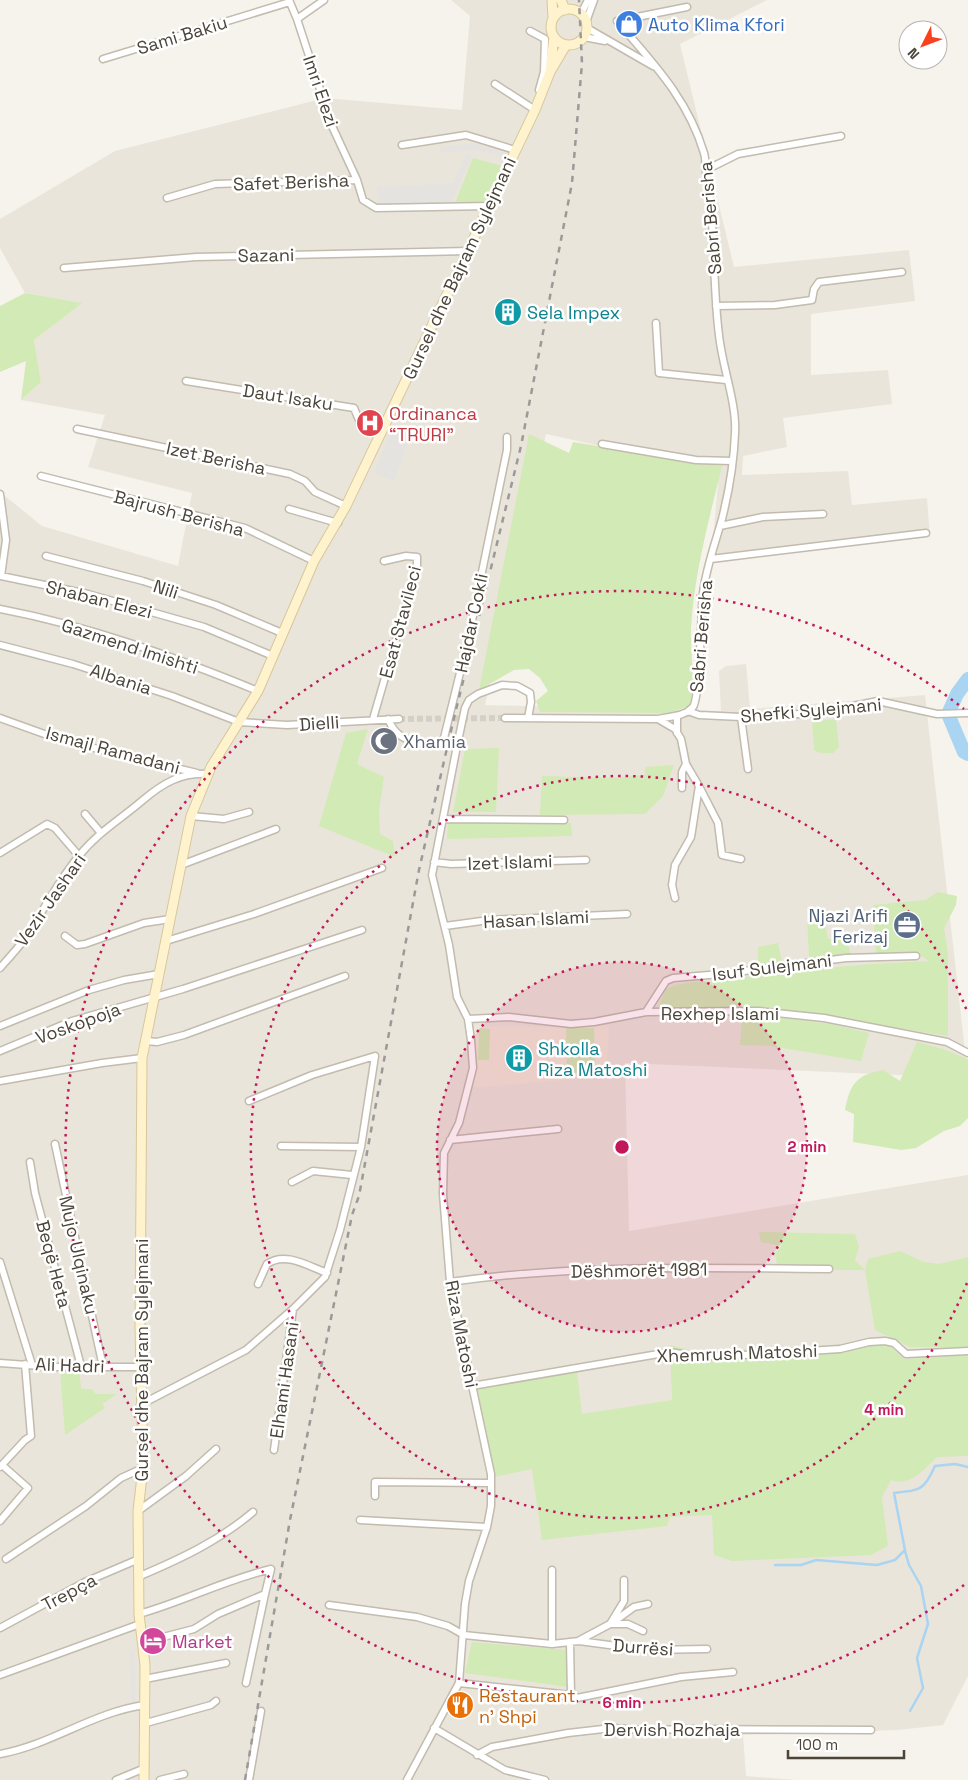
<svg xmlns="http://www.w3.org/2000/svg" width="968" height="1780" font-family="'Space Grotesk',sans-serif">
  <style>
    .residential { fill: #eae5da }
    .education { fill: #efe8d6 }
    .green { fill: #d2eab5 }
    .parking { fill: #e5e3e0 }
    .lines { fill: none; stroke-linecap: round; stroke-linejoin: round }
    .stream { stroke: #a9d4f2; stroke-width: 2.5 }
    .river { stroke: #a9d4f2; stroke-width: 14 }
    .street-tunnel { stroke: #d4d0c8; stroke-width: 6; stroke-dasharray: 6 3; stroke-linecap: butt }
    .street-casing { stroke: #c2bbae; stroke-width: 9 }
    .secondary-casing { stroke: #d6c79b; stroke-width: 11 }
    .street { stroke: #fff; stroke-width: 6 }
    .secondary { stroke: #fff3cd; stroke-width: 9 }
    .rail { stroke: #9a9a9a; stroke-width: 2.5; stroke-dasharray: 6 6; stroke-linecap: butt }
    .ring { fill: none; stroke: #c2185b; stroke-width: 2.5; stroke-dasharray: 2.5 5 }
    .labels { text-anchor: middle; dominant-baseline: central; stroke-width: 5; stroke-linejoin: round; paint-order: stroke }
    .shop-label { font-size: 18px; fill: #366cbe; stroke: #fff; text-anchor: start }
    .street-label { font-size: 18px; fill: #4b4439; stroke: #fff }
    .culture-label { font-size: 18px; fill: #0d838f; stroke: #fff; text-anchor: start }
    .health-label { font-size: 18px; fill: #be3a42; stroke: #fff; text-anchor: start }
    .worship-label { font-size: 18px; fill: #5b616d; stroke: #fff; text-anchor: start }
    .service-label { font-size: 18px; fill: #4e5e75; stroke: #fff; text-anchor: end }
    .hotel-label { font-size: 18px; fill: #b23c85; stroke: #fff; text-anchor: start }
    .food-label { font-size: 18px; fill: #c56008; stroke: #fff; text-anchor: start }
    .centre { fill: #c2185b; stroke: #fff; stroke-width: 2.5 }
    .ring-label { font-size: 15px; text-anchor: middle; font-weight: bold; fill: #c2185b; stroke: #fff; stroke-width: 5; stroke-linejoin: round; paint-order: stroke }
  </style>
  <rect width="100%" height="100%" fill="#f6f3ec"/>
  <path class="residential" d="M451 0H767L680 44 734 267 909 250 915 301 811 314V375L888 370 892 404 783 418 787 447 743 456 742 475 848 471 852 505 927 498 930 537 711 561 719 472 546 434 485 705 721 711 719 671 726 666 746 664 750 709 925 695 968 1078 625 1063 629 1231 968 1175V1676L943 1725 898 1730 743 1735 746 1776 796 1780H0V492L42 526 178 566 192 493 88 467 105 415 21 400 41 382 34 340 81 303 25 293 0 248V219L115 151 325 98 462 110 470 16Z"/>
  <path class="education" d="M604 1024 609 1028 606 1077 478 1087 470 1085 473 1068 469 1026 565 1027Z"/>
  <path class="green" d="M473 158 502 166 489 201 455 203Z
    M25 293 82 303 34 340 41 382 21 400 26 361 0 372V306Z
    M529 434 569 453 573 442 722 466C709 520 694 574 691 629 690 655 696 680 690 706L668 713 540 712 536 701 548 691 540 678 529 669 514 670 479 690Z
    M836 719 839 747 833 753H820L814 750 812 722Z
    M368 729 357 764 384 777 379 810 380 834 393 841 395 857 319 826 346 733Z
    M499 748 496 812H453L465 749Z
    M674 765 663 796 645 814 540 815 542 776 610 778 645 775V767Z
    M448 821 571 823 572 836 447 839Z
    M938 892 957 896 956 905 944 928 948 955V1036L782 1009 752 1008 656 1012 666 989C684 980 702 983 722 980 791 970 859 964 929 961L918 954H876L873 905 925 900Z
    M823 913 828 939 846 938 851 955 809 958 807 916Z
    M778 943 782 962 758 965V947Z
    M762 1015 830 1024 869 1033 861 1061 770 1046 740 1045 742 1020Z
    M479 1028 490 1029 489 1060H478Z
    M566 1028H594L595 1072 567 1073Z
    M917 1042 943 1049 968 1059V1118L960 1126 944 1131 916 1148 901 1150 853 1142 854 1114 845 1110C850 1084 856 1075 883 1070L900 1081Z
    M759 1232 855 1234 859 1247 855 1260 865 1270 868 1259 900 1251 924 1262 939 1264 968 1257V1347H910L875 1330 865 1270H778L775 1253 782 1246 761 1242Z
    M880 1343 891 1347 905 1359 968 1355V1456L937 1457C924 1469 911 1487 891 1480L882 1497 888 1546 871 1555 732 1561 714 1555 712 1515 670 1517 667 1526 542 1540 532 1469 494 1477 478 1392 474 1383 576 1364 582 1414 672 1400 670 1345 693 1351 839 1347Z
    M79 1367 81 1389H92L95 1394H117L102 1404 105 1408 65 1435 60 1368Z
    M472 1642 567 1650 568 1687 465 1673Z"/>
  <path class="parking" d="M472 143 506 153 505 158 475 150 441 153 440 147Z
    M467 152 472 156 452 202 378 206 377 187 453 183Z
    M392 427 411 435 394 481 374 473Z
    M134 1651 136 1702H131L129 1652Z"/>
  <g class="lines">
    <path class="stream" d="M905 1551 909 1565 921 1586 928 1624 917 1658 923 1688 910 1711
      M775 1565H801L816 1560 877 1565 895 1560 905 1550 894 1493C920 1490 924 1491 935 1466L955 1464 968 1467"/>
    <path class="river" d="M968 679 957 694 948 714 964 752 968 754"/>
    <path class="street-tunnel" d="M399 719 505 718"/>
    <g class="street-casing">
      <path id="street" d="M289 0 297 19 332 126 357 180
        M581 14 588 0
        M297 19 324 0
        M617 21 687 7
        M586 22 594 0
        M587 28 653 66
        M530 31 545 39 544 72 539 90
        M584 37 605 41
        M103 59 290 2
        M495 84 535 110
        M402 145 466 135 515 150
        M706 170 738 154 841 136
        M167 198 215 184 357 180 363 200 376 208 489 206
        M64 268 196 257 469 251
        M716 306 775 305 812 300 814 289 819 282 902 272
        M656 323 659 373 726 380
        M186 381 354 408 359 420 383 427
        M77 429 290 474 305 481 315 492 346 506
        M602 444 696 460 732 461
        M41 476 245 528 314 561
        M0 494 6 540 1 576 88 594 204 627 273 656
        M289 509 338 523
        M720 526 763 517 823 514
        M46 556 143 581 216 605 282 633
        M711 559 926 533
        M0 609C89 626 175 657 258 691
        M0 645 73 664 172 696 239 722 287 725 399 719
        M688 711 699 715 741 717 818 713 878 701 937 714 968 713
        M677 716V733
        M741 717 748 769
        M0 718 61 740 197 773
        M505 718 658 719C670 716 684 717 693 707 700 698 701 612 703 593 706 568 715 544 722 519 729 491 734 462 735 433 737 404 722 366 719 335 712 281 716 226 706 172 705 166 706 159 704 153 688 99 653 63 617 21
        M373 719 417 567V557L406 556 384 561
        M388 719C398 742 411 740 434 746L444 738 468 640 507 450V437
        M658 719 675 729 681 739 686 764 699 786 691 837 675 865 672 885 675 898
        M699 786 718 823 722 855 741 859
        M682 788V772L686 764
        M85 814 101 833
        M191 816 224 819 249 812
        M443 819 564 820
        M0 853 47 824 55 828 79 856
        M434 862 451 864 586 860
        M181 865 276 829
        M445 926 489 920 627 914
        M65 936 77 945 85 944 144 923 170 919
        M166 941 254 914 382 868
        M0 968C9 958 19 947 27 936 44 909 59 880 79 856 97 833 121 819 143 800 162 784 181 772 208 774
        M646 1012 666 981 673 978 721 974 846 958 916 956
        M468 1019 509 1017 571 1024 594 1022 646 1012 758 1011 824 1018 947 1042 968 1053
        M0 1026 89 990 124 980 159 974
        M146 1041 157 1042 184 1035 345 976
        M0 1051 72 1021 183 989 362 930
        M0 1081 102 1063 142 1058
        M450 1140 558 1129
        M55 1144 103 1367
        M281 1146 361 1147
        M30 1162 35 1193 81 1366
        M292 1182 313 1171 352 1175
        M0 1262 32 1365
        M450 1282C576 1264 703 1268 829 1269
        M258 1284 267 1264C285 1251 308 1266 327 1273
        M0 1363 54 1367H141
        M472 1386 670 1352 692 1356H728L840 1349 869 1342 885 1341 894 1343 906 1354 968 1351
        M140 1405 246 1350 293 1309 325 1277 340 1230 361 1147 375 1056 312 1075 249 1101
        M274 1450 293 1309
        M0 1467 25 1440 31 1436 25 1364
        M375 1496V1482L491 1483
        M138 1511 186 1476 216 1449
        M360 1520 487 1527
        M0 1521 28 1488 2 1465
        M6 1559 86 1506 121 1478 143 1468
        M552 1570V1644
        M140 1576C180 1559 219 1541 253 1512
        M329 1605 417 1617 448 1626 464 1635 552 1644 579 1641 647 1650 707 1649
        M139 1614C185 1601 224 1580 271 1569L265 1594 218 1614 194 1629 144 1642
        M612 1623 634 1607 648 1604
        M610 1624H628L643 1631
        M0 1628 85 1582 139 1559
        M580 1640 610 1624 624 1601V1580
        M570 1642 571 1695
        M0 1675 140 1624
        M145 1679 226 1663
        M246 1683 265 1594
        M459 1683 571 1695 577 1698 681 1677 733 1672
        M146 1723 211 1705 216 1701
        M434 1728 505 1770 545 1780
        M0 1754C51 1745 93 1712 145 1705
        M477 1755 492 1747 568 1733 612 1728 645 1730 690 1729 871 1730
        M116 1780 145 1768
        M160 1780 184 1774
        M249 1780 261 1711
        M407 1780 459 1683 465 1604 469 1581 487 1527 491 1506V1474L450 1282 443 1194 444 1153 459 1123 473 1068 471 1040 468 1019 457 997 449 945 432 875 457 746 465 708 469 700 478 694 502 685 517 686 530 693 531 702 528 718"/>
    </g>
    <g class="secondary-casing">
      <path id="secondary" d="M552 0 553 18
        M561 0 565 10
        M551 27a18 18 0 1 1 36 0a18 18 0 1 1-36 0Z
        M550 71 554 37
        M144 1780 145 1665 139 1614 138 1511 143 1468 140 1326 142 1058 191 816 211 767 258 691 314 561 346 506 535 110 550 72 566 45"/>
    </g>
    <use href="#street" class="street"/>
    <use href="#secondary" class="secondary"/>
    <path class="rail" d="M245 1780 290 1520 352 1215 359 1196 419 870 453 722 521 446 572 183 582 63 579 0"/>
  </g>
  <circle cx="622" cy="1147" r="185" fill="#c2185b" fill-opacity=".12"/>
  <g class="ring">
    <circle cx="622" cy="1147" r="185"/>
    <path d="M967 1283A371 371 0 1 1 967 1011"/>
    <path d="M964 1585A556 556 0 1 1 964 709"/>
  </g>
  <defs>
    <g id="shop-disc" transform="scale(1.4375)"><circle r="9.5" fill="#3f7fe0" stroke="#fff"/><path d="M-5-2.5h2.3a2.7 3.5 0 0 1 5.4 0H5L5.5 6h-11ZM-1.5-2.5h3a1.5 2.3 0 0 0-3 0Z" fill="#fff"/></g>
    <g id="building-disc" transform="scale(1.4375)"><circle r="9.5" fill="#0f9aa8" stroke="#fff"/><path d="M-4-6H4V6H1V3H-1V6H-4ZM-2.5-4.3h1.7v1.8h-1.7ZM.8-4.3h1.7v1.8H.8ZM-2.5-1h1.7V.8h-1.7ZM.8-1h1.7V.8H.8Z" fill="#fff"/></g>
    <g id="hospital-disc" transform="scale(1.4375)"><circle r="9.5" fill="#e0444e" stroke="#fff"/><path d="M-5-5h3v3.5h4V-5h3V5h-3V1.5h-4V5h-3Z" fill="#fff"/></g>
    <g id="mosque-disc" transform="scale(1.4375)"><circle r="9.5" fill="#6b7280" stroke="#fff"/><path d="M3.5-4.9A6 6 0 1 0 3.5 4.9A5 5 0 1 1 3.5-4.9Z" fill="#fff"/></g>
    <g id="office-disc" transform="scale(1.4375)"><circle r="9.5" fill="#5c6f8a" stroke="#fff"/><path d="M-6-3h4V-5.5h4V-3h4V5H-6ZM-1-4.5V-3h2v-1.5ZM-6 0V1H6V0Z" fill="#fff"/></g>
    <g id="hotel-disc" transform="scale(1.4375)"><circle r="9.5" fill="#d1479c" stroke="#fff"/><path d="M-6-4.5h1.5V1H6V5H4.5V3h-9V5H-6ZM-4 0a1.8 1.8 0 1 1 3.6 0ZM.5 0V-2.5h3Q6-2.5 6 0Z" fill="#fff"/></g>
    <g id="restaurant-disc" transform="scale(1.4375)"><circle r="9.5" fill="#e8710a" stroke="#fff"/><path d="M-5-6h1v4h1v-4h1v4h1v-4h1v5L-1.5 .5V6h-2V.5L-5-1ZM5-6V6H3V1.5H1.5Q1.5-4 5-6Z" fill="#fff"/></g>
  </defs>
  <g fill-rule="evenodd">
    <use href="#shop-disc" x="629" y="24"/>
    <use href="#building-disc" x="508" y="312"/>
    <use href="#hospital-disc" x="370" y="423"/>
    <use href="#mosque-disc" x="384" y="741"/>
    <use href="#office-disc" x="907" y="925"/>
    <use href="#building-disc" x="519" y="1058"/>
    <use href="#hotel-disc" x="153" y="1641"/>
    <use href="#restaurant-disc" x="460" y="1705"/>
  </g>
  <g class="labels">
    <g class="shop-label">
      <text x="648" y="24">Auto Klima Kfori</text>
    </g>
    <g class="street-label">
      <text transform="translate(182 35) rotate(-17)">Sami Bakiu</text>
      <text transform="translate(321 91) rotate(71)">Imri Elezi</text>
      <text transform="translate(291 182) rotate(-2)">Safet Berisha</text>
      <text transform="translate(710 218) rotate(-95)">Sabri Berisha</text>
      <text transform="translate(266 255) rotate(-1)">Sazani</text>
      <text transform="translate(459 268) rotate(-65)">Gursel dhe Bajram Sylejmani</text>
      <text transform="translate(288 397) rotate(9)">Daut Isaku</text>
      <text transform="translate(216 458) rotate(12)">Izet Berisha</text>
      <text transform="translate(179 513) rotate(15)">Bajrush Berisha</text>
      <text transform="translate(166 589) rotate(18)">Nili</text>
      <text transform="translate(99 599) rotate(14)">Shaban Elezi</text>
      <text transform="translate(400 622) rotate(-75)">Esat Stavileci</text>
      <text transform="translate(471 623) rotate(-78)">Hajdar Cokli</text>
      <text transform="translate(701 636) rotate(-85)">Sabri Berisha</text>
      <text transform="translate(130 646) rotate(18)">Gazmend Imishti</text>
      <text transform="translate(121 679) rotate(18)">Albania</text>
      <text transform="translate(811 710) rotate(-5)">Shefki Sylejmani</text>
      <text transform="translate(319 723) rotate(-4)">Dielli</text>
      <text transform="translate(113 750) rotate(15)">Ismajl Ramadani</text>
      <text transform="translate(510 862) rotate(-2)">Izet Islami</text>
      <text transform="translate(50 900) rotate(-55)">Vezir Jashari</text>
      <text transform="translate(536 919) rotate(-3)">Hasan Islami</text>
      <text transform="translate(772 967) rotate(-7)">Isuf Sulejmani</text>
      <text x="720" y="1013">Rexhep Islami</text>
      <text transform="translate(78 1023) rotate(-20)">Voskopoja</text>
      <text transform="translate(79 1255) rotate(77)">Mujo Ulqinaku</text>
      <text transform="translate(54 1264) rotate(75)">Beqë Heta</text>
      <text transform="translate(639 1270) rotate(-1)">Dëshmorët 1981</text>
      <text transform="translate(462 1334) rotate(79)">Riza Matoshi</text>
      <text transform="translate(737 1353) rotate(-2)">Xhemrush Matoshi</text>
      <text transform="translate(141 1360) rotate(-90)">Gursel dhe Bajram Sylejmani</text>
      <text transform="translate(70 1365) rotate(2)">Ali Hadri</text>
      <text transform="translate(284 1380) rotate(-82)">Elhami Hasani</text>
      <text transform="translate(69 1592) rotate(-28)">Trepça</text>
      <text transform="translate(643 1647) rotate(4)">Durrësi</text>
      <text x="672" y="1729">Dervish Rozhaja</text>
    </g>
    <g class="culture-label">
      <text x="527" y="312">Sela Impex</text>
      <text x="538" y="1048">Shkolla<tspan x="538" dy="21">Riza Matoshi</tspan></text>
    </g>
    <g class="health-label">
      <text x="389" y="413">Ordinanca<tspan x="389" dy="21">“TRURI”</tspan></text>
    </g>
    <g class="worship-label">
      <text x="403" y="741">Xhamia</text>
    </g>
    <g class="service-label">
      <text x="888" y="915">Njazi Arifi<tspan x="888" dy="21">Ferizaj</tspan></text>
    </g>
    <g class="hotel-label">
      <text x="172" y="1641">Market</text>
    </g>
    <g class="food-label">
      <text x="479" y="1695">Restaurant<tspan x="479" dy="21">n' Shpi</tspan></text>
    </g>
  </g>
  <circle cx="622" cy="1147" r="8" class="centre"/>
  <g class="ring-label">
    <text x="807" y="1152">2 min</text>
    <text x="884" y="1415">4 min</text>
    <text x="622" y="1708">6 min</text>
  </g>
  <g transform="translate(923 45) rotate(228)"><circle r="24" fill="#ffffff" stroke="#b7b4b0"/>
  <path d="M0-4L9 19L0 12L-9 19Z" fill="#fc3f1d"/>
  <text y="-8" font-size="14" font-weight="bold" text-anchor="middle" fill="#4b4439">N</text>
  </g>
  <path d="M788 1750v8h116v-8" fill="none" stroke="#4b4439" stroke-width="2.5"/>
  <text x="796" y="1750" font-size="15" fill="#4b4439" stroke="#ffffff" stroke-width="4" paint-order="stroke">100 m</text>
</svg>
